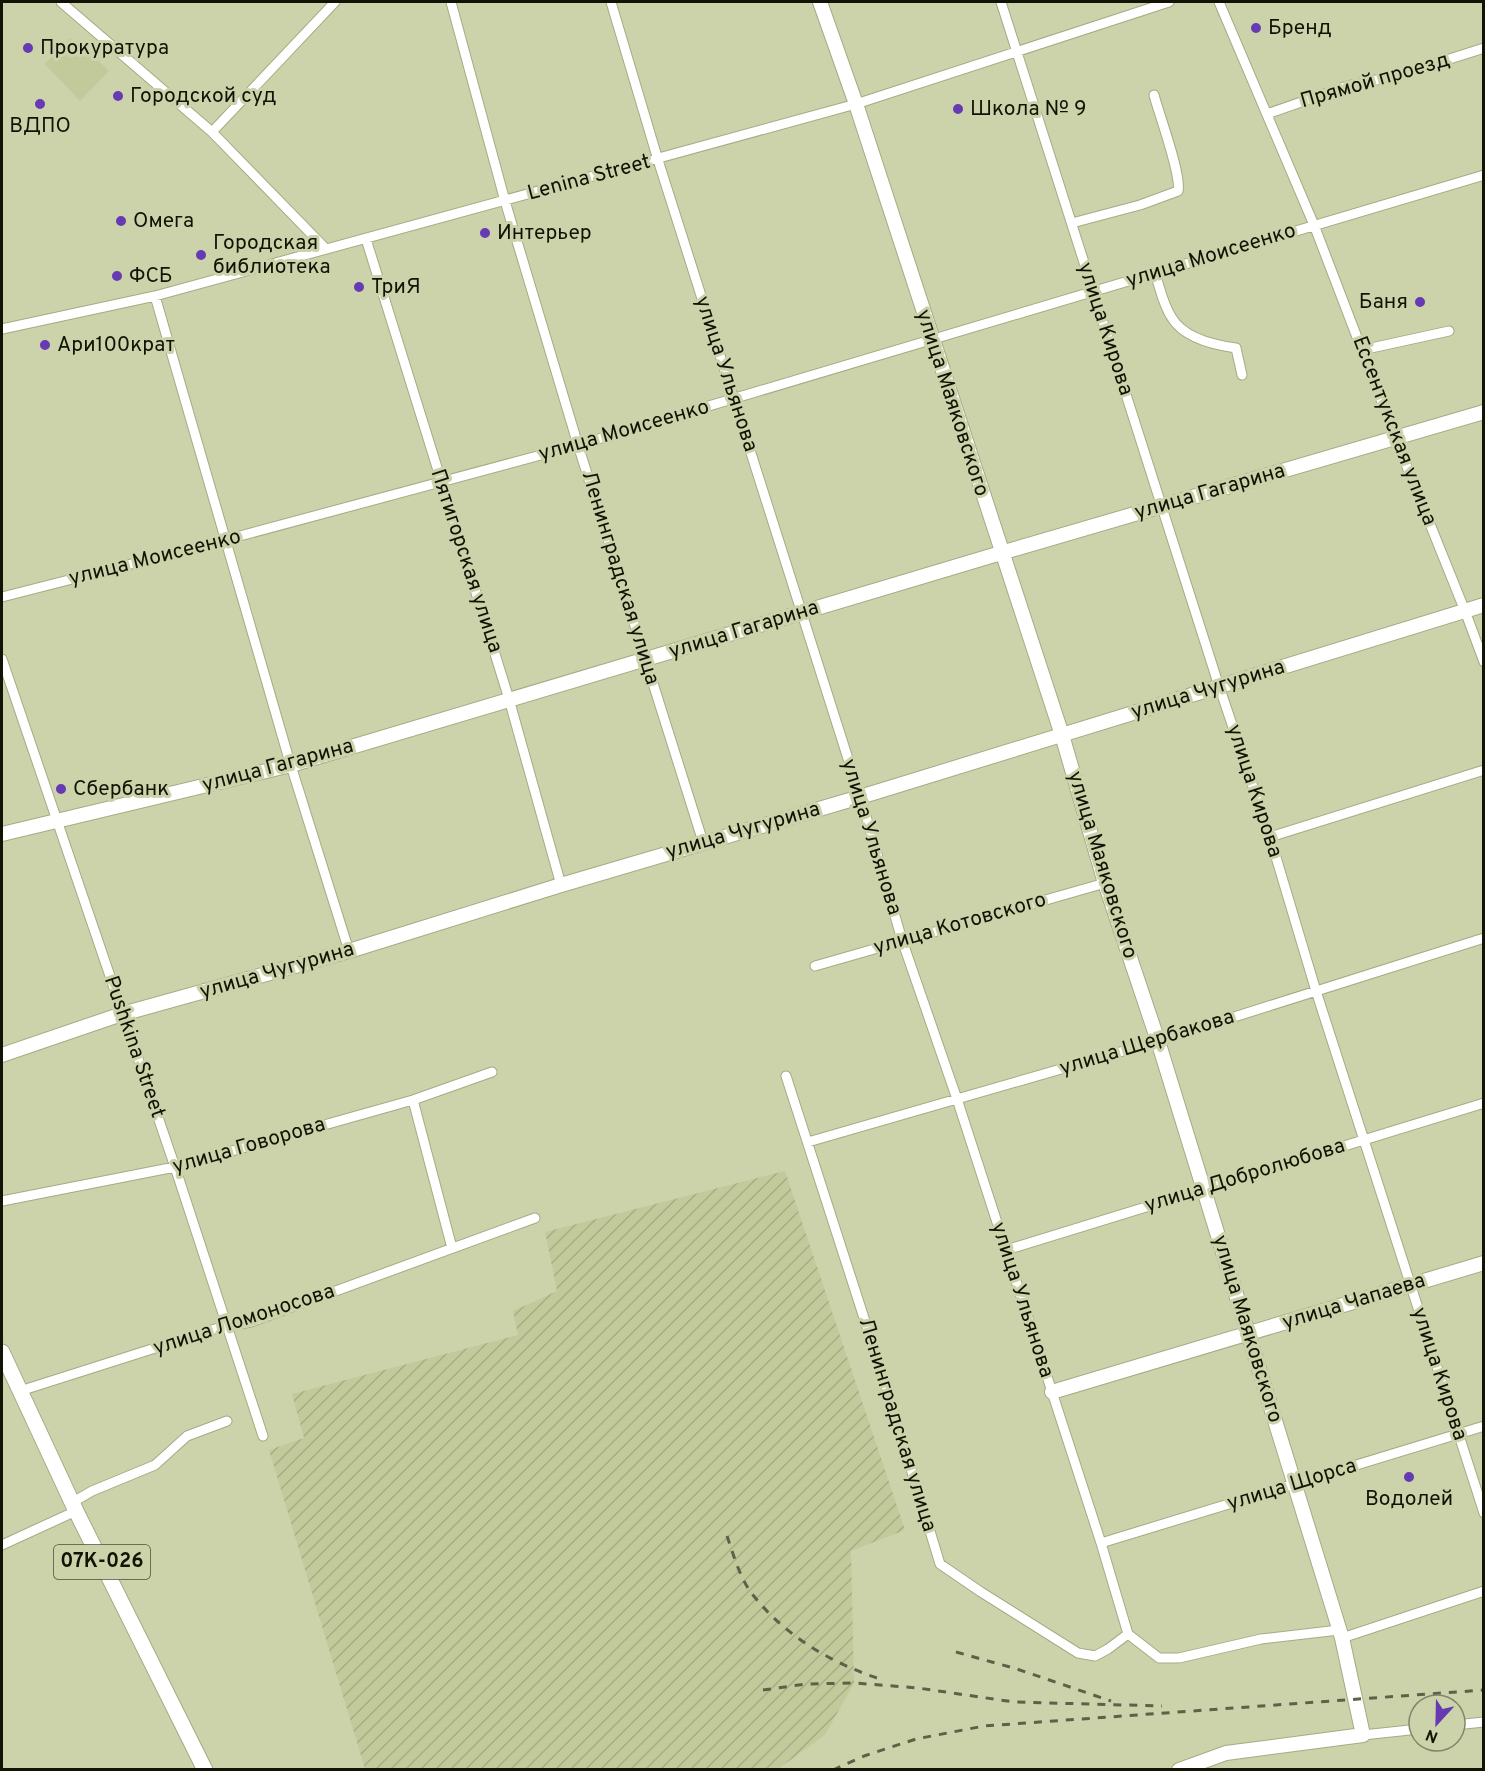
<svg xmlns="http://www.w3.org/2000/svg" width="1485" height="1771" font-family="Overpass,sans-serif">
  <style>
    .built { fill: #c2ca9b }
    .industrial { fill: url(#industrial-furrows) }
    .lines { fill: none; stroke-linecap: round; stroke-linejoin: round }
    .street-casing { stroke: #a5ab84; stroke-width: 11 }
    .secondary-casing { stroke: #a5ab84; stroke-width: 16 }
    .primary-casing { stroke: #a5ab84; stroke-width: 17 }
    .street { stroke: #fff; stroke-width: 9 }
    .secondary { stroke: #fff; stroke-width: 14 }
    .primary { stroke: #fff; stroke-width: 15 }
    .rail { stroke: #5d6148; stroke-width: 3; stroke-dasharray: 8 8; stroke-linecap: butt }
    .poi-dot { fill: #663ab2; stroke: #ccd3ab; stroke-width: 2 }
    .labels { text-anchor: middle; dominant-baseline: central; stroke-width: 6; stroke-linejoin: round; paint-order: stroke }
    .shield { fill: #ccd3ab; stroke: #494d37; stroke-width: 1.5 }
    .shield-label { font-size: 20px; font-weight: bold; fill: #111305 }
    .poi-label { font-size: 21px; fill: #111305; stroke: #ccd3ab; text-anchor: start }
    .street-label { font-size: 21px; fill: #111305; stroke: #ccd3ab }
  </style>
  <defs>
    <pattern id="industrial-furrows" width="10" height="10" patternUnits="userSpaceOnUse" patternTransform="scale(1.5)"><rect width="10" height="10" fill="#c2ca9b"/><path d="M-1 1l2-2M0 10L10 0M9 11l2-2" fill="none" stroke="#a6ad84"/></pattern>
  </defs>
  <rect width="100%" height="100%" fill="#ccd3ab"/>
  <path class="built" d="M70 38 77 45 80 43 109 71 80 101 45 64Z"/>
  <path class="industrial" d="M785 1171 905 1530 851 1551 854 1683 825 1735 778 1769H365L269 1450 304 1438 292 1394 518 1335 513 1311 557 1291 545 1232Z"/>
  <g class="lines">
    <g class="street-casing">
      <path id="street" d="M61 2 212 132 326 249
        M451 2 505 201 578 445 703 842
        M611 2 658 160 863 806 902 940 957 1099 1101 1543 1128 1634 1159 1658H1179L1261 1639 1339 1630
        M1001 2 1217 680 1270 837 1316 991 1484 1513
        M1219 2 1314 225 1399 447 1465 611 1484 662
        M1267 114 1347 86 1396 76 1484 48
        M212 132 335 2
        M1072 223 1140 205 1178 191C1182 176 1159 114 1154 95
        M366 239 509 699 561 885
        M1155 273C1160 288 1163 305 1172 318 1184 338 1214 345 1236 348L1242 375
        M155 296 288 756 349 951
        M2 329 155 296 856 104 1169 2
        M1362 350 1449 331
        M2 597 225 540 578 445 1484 175
        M2 659 175 1167 263 1436
        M1270 837 1484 770
        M815 966 1105 883
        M786 1076 884 1380 940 1564 981 1592 1078 1653 1095 1656 1108 1649 1128 1634
        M413 1100 452 1248
        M808 1142 1158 1041 1484 938
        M2 1201 175 1167 413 1100 492 1072
        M1006 1250 1484 1103
        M20 1391 218 1328 251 1322 535 1218
        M73 1502 92 1491 155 1465 187 1436 227 1421
        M1101 1543 1484 1426
        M2 1545 76 1511
        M1342 1638 1484 1591
        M1455 1725 1484 1722
        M1363 1735 1419 1729"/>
    </g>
    <g class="secondary-casing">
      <path id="secondary" d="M820 2 856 104 1062 735 1105 883 1158 1041 1342 1638 1363 1735 1226 1753 1179 1770
        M2 834 291 765 1001 553 1484 412
        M2 1055 122 1014 349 951 561 885 860 797 1484 605
        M1052 1392 1484 1263"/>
    </g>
    <g class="primary-casing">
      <path id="primary" d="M2 1352 76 1511 205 1770"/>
    </g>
    <use href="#street" class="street"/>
    <use href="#secondary" class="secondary"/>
    <use href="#primary" class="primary"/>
    <path class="rail" d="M727 1536C734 1556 740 1579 753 1595 786 1637 833 1664 883 1680
      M956 1652 1017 1669 1111 1701
      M763 1690 806 1684 854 1683 918 1688 1014 1702 1162 1706
      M833 1770 864 1756 916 1739 984 1726 1484 1690"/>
  </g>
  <g class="poi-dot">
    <circle cx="1256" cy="28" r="6"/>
    <circle cx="28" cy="48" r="6"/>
    <circle cx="118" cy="96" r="6"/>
    <circle cx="40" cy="104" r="6"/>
    <circle cx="958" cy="109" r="6"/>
    <circle cx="121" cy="221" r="6"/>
    <circle cx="485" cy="233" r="6"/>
    <circle cx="201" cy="255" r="6"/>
    <circle cx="117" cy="276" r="6"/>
    <circle cx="359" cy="287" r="6"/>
    <circle cx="1420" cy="302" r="6"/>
    <circle cx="45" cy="345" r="6"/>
    <circle cx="61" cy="789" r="6"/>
    <circle cx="1409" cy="1477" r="6"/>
  </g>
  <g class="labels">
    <rect class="shield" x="54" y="1545" width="96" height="34" rx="4.5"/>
    <g class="shield-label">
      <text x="102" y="1562">07К-026</text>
    </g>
    <g class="poi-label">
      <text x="1268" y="28">Бренд</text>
      <text x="40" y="48">Прокуратура</text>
      <text x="130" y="96">Городской суд</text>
      <text x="970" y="109">Школа № 9</text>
      <text x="40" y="126" text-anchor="middle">ВДПО</text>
      <text x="133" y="221">Омега</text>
      <text x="497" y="233">Интерьер</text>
      <text x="213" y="243">Городская<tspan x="213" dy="24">библиотека</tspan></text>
      <text x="129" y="276">ФСБ</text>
      <text x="371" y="287">ТриЯ</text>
      <text x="1408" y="302" text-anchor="end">Баня</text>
      <text x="57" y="345">Ари100крат</text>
      <text x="73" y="789">Сбербанк</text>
      <text x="1409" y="1499" text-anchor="middle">Водолей</text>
    </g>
    <g class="street-label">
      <text transform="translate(1375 81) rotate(-16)">Прямой проезд</text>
      <text transform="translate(589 178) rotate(-15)">Lenina Street</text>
      <text transform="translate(1211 256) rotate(-17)">улица Моисеенко</text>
      <text transform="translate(1105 329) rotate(72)">улица Кирова</text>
      <text transform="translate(726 374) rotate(72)">улица Ульянова</text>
      <text transform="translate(952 403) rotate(72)">улица Маяковского</text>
      <text transform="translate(624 431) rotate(-16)">улица Моисеенко</text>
      <text transform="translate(1394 431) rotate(69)">Ессентукская улица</text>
      <text transform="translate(1210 492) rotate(-16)">улица Гагарина</text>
      <text transform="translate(155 558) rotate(-14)">улица Моисеенко</text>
      <text transform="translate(466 561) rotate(72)">Пятигорская улица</text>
      <text transform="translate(620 578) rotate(73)">Ленинградская улица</text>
      <text transform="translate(744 630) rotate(-17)">улица Гагарина</text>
      <text transform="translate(1208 690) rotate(-17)">улица Чугурина</text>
      <text transform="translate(278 766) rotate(-15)">улица Гагарина</text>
      <text transform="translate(1254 791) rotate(72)">улица Кирова</text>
      <text transform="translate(743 831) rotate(-16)">улица Чугурина</text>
      <text transform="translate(871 837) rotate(73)">улица Ульянова</text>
      <text transform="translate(1102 865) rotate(73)">улица Маяковского</text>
      <text transform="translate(960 924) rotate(-16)">улица Котовского</text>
      <text transform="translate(277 971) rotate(-16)">улица Чугурина</text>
      <text transform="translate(1147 1043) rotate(-17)">улица Щербакова</text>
      <text transform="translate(134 1047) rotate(71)">Pushkina Street</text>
      <text transform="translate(249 1146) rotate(-16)">улица Говорова</text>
      <text transform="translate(1245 1176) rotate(-17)">улица Добролюбова</text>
      <text transform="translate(1022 1300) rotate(72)">улица Ульянова</text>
      <text transform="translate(1354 1302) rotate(-17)">улица Чапаева</text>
      <text transform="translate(244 1320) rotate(-18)">улица Ломоносова</text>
      <text transform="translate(1247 1329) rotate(73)">улица Маяковского</text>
      <text transform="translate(1439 1374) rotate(72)">улица Кирова</text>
      <text transform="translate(897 1425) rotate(73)">Ленинградская улица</text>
      <text transform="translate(1292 1485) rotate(-17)">улица Щорса</text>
    </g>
  </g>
  <rect width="1485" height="1771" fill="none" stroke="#111305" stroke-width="6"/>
  <g transform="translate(1437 1723) rotate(202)"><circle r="28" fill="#ccd3ab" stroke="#818669" stroke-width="1.5"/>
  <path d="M0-4.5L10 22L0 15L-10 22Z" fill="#663ab2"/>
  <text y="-9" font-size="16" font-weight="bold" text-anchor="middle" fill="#111305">N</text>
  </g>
</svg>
